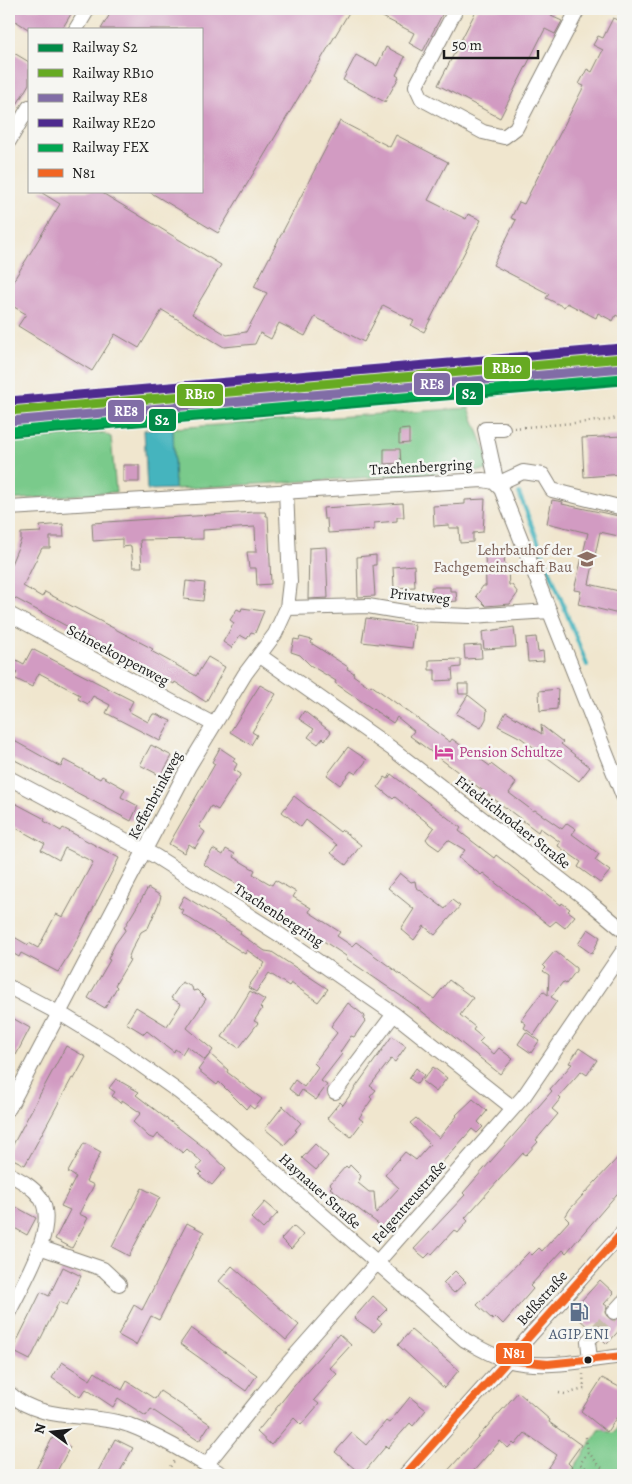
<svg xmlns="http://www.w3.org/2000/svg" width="632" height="1484" font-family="Alegreya,serif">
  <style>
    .green { fill: #7aca8b; stroke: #4b7354 }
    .water { fill: #44b4be; stroke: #30686d }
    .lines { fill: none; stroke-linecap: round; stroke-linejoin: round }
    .stream { stroke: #44b4be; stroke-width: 4 }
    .building { fill: #d29bc2 }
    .minor-tunnel { stroke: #c6beaa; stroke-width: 14; stroke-dasharray: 14 7; stroke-linecap: butt }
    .minor-casing { stroke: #868175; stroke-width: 16 }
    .path { stroke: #868175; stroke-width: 2.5; stroke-dasharray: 1 4; stroke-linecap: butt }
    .minor { stroke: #fff; stroke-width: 14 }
    .bus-1-casing { stroke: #f6f6f2; stroke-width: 11 }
    .bus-1 { stroke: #f26522; stroke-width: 8 }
    .rail-1-casing { stroke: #f6f6f2; stroke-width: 12 }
    .rail-2-casing { stroke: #f6f6f2; stroke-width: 12 }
    .rail-3-casing { stroke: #f6f6f2; stroke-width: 12 }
    .rail-4-casing { stroke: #f6f6f2; stroke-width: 12 }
    .rail-5-casing { stroke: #f6f6f2; stroke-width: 12 }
    .rail-1 { stroke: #018a47; stroke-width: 9 }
    .rail-2 { stroke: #6a2; stroke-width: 9 }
    .rail-3 { stroke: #816da6; stroke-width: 9 }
    .rail-4 { stroke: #4e2a8e; stroke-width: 9 }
    .rail-5 { stroke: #00a651; stroke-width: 9 }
    .bus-dot { fill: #1c1c1c; stroke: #f6f6f2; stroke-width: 2 }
    .labels { text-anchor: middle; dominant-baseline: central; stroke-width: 5; stroke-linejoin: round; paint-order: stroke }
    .street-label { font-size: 15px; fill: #1c1c1c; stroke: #f6f6f2 }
    .education-label { font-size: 15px; fill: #785e54; stroke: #f6f6f2; text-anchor: end }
    .hotel-label { font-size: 15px; fill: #b23c85; stroke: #f6f6f2; text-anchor: start }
    .service-label { font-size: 15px; fill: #4e5e75; stroke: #f6f6f2 }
    .line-badge { stroke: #f6f6f2; stroke-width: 2 }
    .badge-label { font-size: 14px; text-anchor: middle; font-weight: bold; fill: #fff }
  </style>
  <rect width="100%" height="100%" fill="#f6f6f2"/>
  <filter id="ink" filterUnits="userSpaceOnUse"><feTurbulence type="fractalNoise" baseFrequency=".02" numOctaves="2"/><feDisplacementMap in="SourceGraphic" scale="10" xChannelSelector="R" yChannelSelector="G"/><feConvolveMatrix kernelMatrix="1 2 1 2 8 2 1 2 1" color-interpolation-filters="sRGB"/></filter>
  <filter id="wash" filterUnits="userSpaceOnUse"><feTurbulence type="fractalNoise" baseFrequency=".0096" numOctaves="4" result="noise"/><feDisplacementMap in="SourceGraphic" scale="20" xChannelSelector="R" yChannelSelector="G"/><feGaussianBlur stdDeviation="1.12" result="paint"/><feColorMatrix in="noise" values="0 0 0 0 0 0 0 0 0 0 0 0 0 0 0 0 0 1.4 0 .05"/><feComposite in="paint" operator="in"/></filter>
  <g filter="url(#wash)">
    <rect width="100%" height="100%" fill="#f0e6ce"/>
    <path class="green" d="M469 408 493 470 175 489 173 428Z
      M103 433 111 437 116 492 9 500V440Z
      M623 1418V1464L614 1472 617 1475H569L600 1429 614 1433Z"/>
    <path class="water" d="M173 428 175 489 147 490 144 430Z"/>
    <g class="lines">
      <path class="stream" d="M519 493 587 665"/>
    </g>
    <g id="blocks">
      <path class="building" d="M9 9H74L62 29H28L9 17Z
        M113 9H351L218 233 148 191H201V29H101Z
        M367 9H445L423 51 409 43 414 33Z
        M477 9H555L551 16 562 21 555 34 545 29 500 118 438 85Z
        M613 18 623 23V319L616 315 613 321 598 313 596 318 567 303 564 307 546 298 549 294 493 265 516 220 511 218 519 202 524 204 584 86 579 84 587 69 592 72 603 50 593 45 598 36 603 38Z
        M386 47 405 57 396 75 399 77 385 102 343 80 356 55 377 66Z
        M9 50 29 62V84L9 118Z
        M340 121 390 147 396 135 448 162 428 200 466 219 468 214 481 220 424 332 411 325 414 321 383 305 364 342 315 317 305 336 279 323 271 339 260 333 255 344 224 347 162 310 139 348 115 334 92 371 18 326 26 314 9 304V288L60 204 39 191H99L221 265 192 314 227 335 246 332 267 293 254 287Z
        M409 429V443L399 444V430Z
        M623 436V474L584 477 582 438Z
        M384 449H400L401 463 384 464Z
        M123 465H139V482H123Z
        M485 499 483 532 473 533V542L460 543 459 528H449V525L434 526 433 506 465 504V500Z
        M552 500 563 502 562 504 623 517V537L600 532 589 584 623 592V615L578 604 581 591 574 590 588 533 547 523Z
        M403 503 404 517H397V521L374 523V530L328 533 327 519H324L323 508Z
        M254 512H265L266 516H268L271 584 257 585 256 568H249L247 552H256L255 527 203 530V539L140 540 142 567H133L131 546 122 547V539L93 541 92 523Z
        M63 524 64 537H50V548H42L23 586 42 597 45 592 153 649 151 651 196 676 208 657 225 667 206 702 175 682 174 684 9 595V569L21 540V533L41 532 40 526Z
        M326 547 328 598 308 599 309 548Z
        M504 552 505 571H508L509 585H512L518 593 510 604 486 606 476 596 483 586H486L485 553Z
        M376 555V565H373L375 596 358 597 357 557Z
        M414 565 415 587 394 588 393 567Z
        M186 581 205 583 203 601 184 599Z
        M431 587H450V591H456L457 601 436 603V599H432Z
        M242 608 264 611 255 633 251 632 247 639 240 635 232 648 223 642 234 623 230 620 237 609 241 611Z
        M366 618 415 625 412 648 362 642Z
        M514 627 516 647 484 649 482 632Z
        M300 637 312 640 311 643 348 667 347 669 354 673 353 675 370 687 371 685 450 742 452 739 490 766 491 764 516 783 509 793 533 811 535 810 562 829 567 823 576 829 572 834 599 854 595 860 610 871 600 883 578 867 581 862 558 846 560 842 540 828 538 832 410 736 414 731 397 717 393 723 335 683 336 681 310 665 300 655 291 652 294 639 299 640Z
        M536 637 538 652 543 651 544 661 528 662 526 638Z
        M481 645 482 658 465 659 464 646Z
        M32 649 133 701 128 711 148 722 153 714H156L171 721 160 741 106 713 110 705 93 696 88 704 78 699 80 695 39 673 32 687 14 678 17 672 9 668V656L24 664Z
        M461 659V667L452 668 453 680 435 681V670H429V660Z
        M458 684H468V694H459Z
        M260 685 276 694 252 732 257 735 251 745 230 732Z
        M558 689 557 709 540 711 539 691Z
        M468 695 487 710 486 719 481 728 456 714Z
        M304 711 331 732 325 740 323 738 318 744 308 737 314 729 299 719Z
        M506 712 542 734 541 725 563 742 561 744 590 767 579 781 521 738 498 726Z
        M9 738 61 767 64 760 100 779 102 776 125 789 121 797 138 806 131 821 9 757Z
        M151 745 172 756 161 776 140 765Z
        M348 747 367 760 356 774 351 771 340 785 327 775Z
        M220 748 235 758 233 761 237 764 234 770 241 774 218 810 211 806 199 827 205 832 195 848 189 844 184 853 169 844 215 764 212 762Z
        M391 774 461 828 459 831 494 858 496 855 561 905 562 903 570 909 568 911 575 916 565 928 556 921 550 926 483 873 481 875 459 858 465 850 448 840 439 850 429 843 426 839 434 828 395 797 393 799 378 787 385 777 388 779Z
        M294 796 340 832 342 830 361 845 346 865 331 853 337 845 306 820 301 827 282 812Z
        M9 800 45 819 44 821 61 831 63 828 119 858 73 948 58 972 21 953 19 957 9 951V934L28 945 29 943 38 948 56 914 63 917 93 862 65 848 59 860 41 850 45 844 9 824Z
        M213 849 223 855 226 849 235 854 233 857 255 870 253 874 272 885 275 880 296 892 293 897 311 908 309 912 340 932 337 936 352 946 356 942 434 999 449 980 473 998 460 1015 475 1027 473 1030 483 1038 479 1042 494 1054 499 1048 513 1059 500 1074 414 1005 347 959 346 956 247 890 245 891 240 886 206 866 204 864Z
        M400 873 411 882 415 881 416 887 445 909 452 900 460 906 435 935 424 926 414 940 401 929 414 909 388 888Z
        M148 888 161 896 159 903 148 928 141 932 131 951 128 959 130 960 115 985 117 987 105 1008 88 998 110 960 108 959 115 944 126 929 124 928Z
        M184 896 241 931 240 934 265 951 272 952 328 989 318 1002 291 983 289 986 269 973 256 992 248 987 265 963 247 950 245 954 181 913 183 910 178 907Z
        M588 929 600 937 592 954 578 944Z
        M554 952H556L576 968V971L566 984 563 982 551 997 557 1001 534 1035 524 1028 526 1024 521 1020 543 991 548 995 549 975 543 971 546 968 543 965Z
        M182 982 192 987 193 991 197 990 206 999 187 1028 213 1050 210 1054 228 1070 227 1072 262 1099 254 1109 249 1105 246 1109 219 1082 217 1085 198 1070 209 1055 205 1060 187 1046 182 1054 175 1049 174 1052 147 1031 144 1034 126 1023 136 1007 167 1026 181 1004 171 998Z
        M250 991 265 1000 260 1007 262 1009 254 1021 258 1023 239 1048 222 1037Z
        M348 1003 365 1016 363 1019 365 1021 354 1037 351 1036 340 1052 342 1054 321 1081 327 1085 316 1100 302 1090 298 1096 289 1089 295 1080 304 1087 318 1067 314 1063 337 1033 331 1026Z
        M9 1016 30 1028 16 1055 9 1051Z
        M526 1032 539 1041 531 1053 518 1044Z
        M392 1036 406 1046 395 1062 391 1059 370 1086 376 1090 370 1097 372 1099 359 1118 363 1121 351 1137 327 1118 340 1102 343 1105Z
        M66 1046 86 1057 74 1079 72 1078 25 1165 9 1157V1152Z
        M579 1048 597 1060 587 1075 581 1071 559 1096 561 1098 552 1109 558 1114 536 1140 538 1142 526 1155 523 1153 465 1218 468 1221 458 1233 454 1230 432 1254 430 1253 425 1258 414 1249 465 1195 463 1193 552 1091 550 1089 572 1064 569 1063Z
        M433 1067 447 1078 436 1092 422 1081Z
        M416 1068 424 1075 417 1084 409 1078Z
        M116 1079 139 1092 136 1095 206 1149 226 1168 212 1185 199 1175 202 1172 197 1168 202 1162 187 1149 183 1153 158 1134 154 1139 149 1137 133 1122 141 1113 122 1100 120 1103 112 1096 115 1092 109 1088Z
        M473 1099 487 1111 478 1122 483 1127 477 1133 472 1129 384 1228 330 1188 332 1186 330 1184 346 1166 348 1168 350 1165 361 1176 358 1183 369 1192H374L376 1213 399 1188 385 1175 405 1152 416 1160 430 1144 410 1123 416 1118 439 1138 457 1116 456 1115Z
        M283 1106 301 1123 295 1130 297 1131 284 1145 265 1129Z
        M84 1143 101 1152 86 1181 94 1185 79 1214 88 1218 72 1248 55 1239 70 1210 61 1206 76 1177 68 1172Z
        M315 1144 328 1156 316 1170 302 1158Z
        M623 1152V1187L566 1253 563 1250 530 1286 533 1289 503 1324 496 1317 493 1320 477 1305 529 1252 532 1255 539 1248 542 1251 569 1221 565 1217 570 1209Z
        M142 1188 160 1197 129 1256 112 1247Z
        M265 1202 278 1213 263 1229 251 1218Z
        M9 1203 36 1218 27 1235 9 1225Z
        M187 1223 204 1232 159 1320 151 1316 136 1345 118 1335 134 1305 142 1310Z
        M293 1226 303 1235 291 1249 281 1239Z
        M232 1266 299 1325 286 1340 219 1281Z
        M63 1267 81 1276 67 1305 59 1302 30 1360 12 1351 41 1292 49 1296Z
        M455 1271 466 1282 454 1293 443 1283Z
        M600 1280 614 1293 604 1304 607 1306 606 1315 612 1320 620 1318 623 1320V1326L607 1344 602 1339 604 1334 601 1327 596 1324 588 1327 571 1312Z
        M373 1296 387 1309 377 1319 382 1323 374 1332 354 1318Z
        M191 1328 257 1375 246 1391 180 1344Z
        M411 1330 459 1370 444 1388 398 1345Z
        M339 1334 351 1345 330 1368 337 1374 314 1400 319 1404 301 1425 294 1418 271 1445 257 1432 303 1375Z
        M62 1362 90 1380 95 1372 122 1390 127 1381 155 1399 160 1391 210 1424 199 1441 151 1409 146 1416 118 1398 113 1407 86 1389 80 1397 52 1378Z
        M602 1378 623 1389V1407L607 1432 581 1411Z
        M518 1392 550 1420 549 1422 581 1445 568 1463 572 1467 567 1475H544L557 1455 525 1433 515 1445 513 1443 508 1448 500 1441 470 1475H444Z
        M410 1397 426 1410 413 1426 410 1423 388 1448 386 1446 362 1475 335 1452 352 1433 366 1445 386 1421 389 1423Z
        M53 1437 70 1447 55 1475H33Z
        M115 1439 133 1448 118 1475H96Z"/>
    </g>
  </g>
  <g filter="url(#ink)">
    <use href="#blocks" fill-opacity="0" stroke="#868175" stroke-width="1"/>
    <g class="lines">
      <path class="minor-tunnel" d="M595 1333 614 1312"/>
      <g class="minor-casing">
        <path id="minor" d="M456 9 416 86 422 99 483 132 504 137 516 128 578 9
          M76 29 88 9
          M9 141 29 107
          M503 429H485L497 484 523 472 543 475 552 490 623 508
          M9 508 483 480 494 482 501 489 623 796
          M287 608 368 606 416 614 470 616 550 611
          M9 614 213 724
          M259 655 391 748 586 899 623 930
          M9 778 155 856 280 935 394 1014 513 1108
          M9 987 66 1017 120 1050 179 1092 224 1128 465 1340C479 1348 492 1356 507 1360 544 1370 586 1360 623 1356
          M335 1092 394 1014
          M9 1108 189 766 245 674 275 634 287 608 290 582 286 491
          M9 1174C20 1180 32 1186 40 1197 60 1226 22 1284 9 1312
          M39 1247 103 1269 119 1284
          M614 1312 623 1302
          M590 1360 588 1341 595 1333
          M9 1393C41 1423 90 1412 129 1425 161 1437 193 1457 223 1475
          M206 1465 284 1368 524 1096 623 951
          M405 1475 623 1232"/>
      </g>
      <path class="path" d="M514 428 610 420 622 416 623 411
        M559 1393 565 1394 584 1389 583 1374
        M586 1437 588 1452 608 1475
        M588 1452 580 1464 590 1471
        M165 1475 175 1459"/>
      <use href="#minor" class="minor"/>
      <g class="bus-1-casing">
        <path id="bus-1" d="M508 1360 548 1364 623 1356
          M405 1475 623 1232"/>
      </g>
      <use href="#bus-1" class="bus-1"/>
      <g class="rail-1-casing">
        <path id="rail-1" d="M9 433 623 381"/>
      </g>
      <g class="rail-2-casing">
        <path id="rail-2" d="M9 411 623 358"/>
      </g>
      <g class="rail-3-casing">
        <path id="rail-3" d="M10 421 623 368"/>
      </g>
      <g class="rail-4-casing">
        <path id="rail-4" d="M9 401 622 348"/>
      </g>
      <g class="rail-5-casing">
        <path id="rail-5" d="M11 431 623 378"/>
      </g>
      <use href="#rail-1" class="rail-1"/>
      <use href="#rail-2" class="rail-2"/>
      <use href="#rail-3" class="rail-3"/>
      <use href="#rail-4" class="rail-4"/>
      <use href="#rail-5" class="rail-5"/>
    </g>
  </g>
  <defs>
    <g id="university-bare" transform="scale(1.5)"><path d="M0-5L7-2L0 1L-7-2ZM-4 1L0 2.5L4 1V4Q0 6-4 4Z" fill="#8d6e63" stroke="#f6f6f2" stroke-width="2.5" paint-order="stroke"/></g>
    <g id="hotel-bare" transform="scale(1.5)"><path d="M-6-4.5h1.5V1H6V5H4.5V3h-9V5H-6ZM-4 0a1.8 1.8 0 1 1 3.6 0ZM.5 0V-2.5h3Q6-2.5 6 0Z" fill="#d1479c" stroke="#f6f6f2" stroke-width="2.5" paint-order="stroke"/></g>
    <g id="fuel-bare" transform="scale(1.5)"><path d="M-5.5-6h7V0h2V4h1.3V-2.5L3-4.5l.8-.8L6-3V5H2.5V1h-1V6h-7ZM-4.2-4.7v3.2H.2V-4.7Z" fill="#5c6f8a" stroke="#f6f6f2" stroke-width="2.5" paint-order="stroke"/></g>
  </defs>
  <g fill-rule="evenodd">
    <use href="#university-bare" x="587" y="559"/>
    <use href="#hotel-bare" x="444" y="752"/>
    <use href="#fuel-bare" x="579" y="1312"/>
  </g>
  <circle class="bus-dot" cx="588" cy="1360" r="4.5"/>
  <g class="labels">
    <g class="street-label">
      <text transform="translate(421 467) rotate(-3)">Trachenbergring</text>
      <text transform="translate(420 596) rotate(6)">Privatweg</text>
      <text transform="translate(118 655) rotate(28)">Schneekoppenweg</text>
      <text transform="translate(155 795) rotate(-62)">Keffenbrinkweg</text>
      <text transform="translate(513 822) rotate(38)">Friedrichrodaer Straße</text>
      <text transform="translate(279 915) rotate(33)">Trachenbergring</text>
      <text transform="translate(320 1191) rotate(42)">Haynauer Straße</text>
      <text transform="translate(409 1202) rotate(-49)">Felgentreustraße</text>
      <text transform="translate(542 1298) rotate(-48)">Belßstraße</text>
    </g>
    <g class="education-label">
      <text x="572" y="550">Lehrbauhof der<tspan x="572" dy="17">Fachgemeinschaft Bau</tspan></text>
    </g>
    <g class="hotel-label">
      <text x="459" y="752">Pension Schultze</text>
    </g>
    <g class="service-label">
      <text x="579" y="1334">AGIP ENI</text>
    </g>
  </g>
  <g class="line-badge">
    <rect x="483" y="356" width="48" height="24" rx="5" fill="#6a2"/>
    <rect x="413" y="372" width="38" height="24" rx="5" fill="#816da6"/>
    <rect x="455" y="382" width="29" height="24" rx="5" fill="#018a47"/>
    <rect x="176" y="383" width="48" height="24" rx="5" fill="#6a2"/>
    <rect x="107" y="399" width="38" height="24" rx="5" fill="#816da6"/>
    <rect x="148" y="408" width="29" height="24" rx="5" fill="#018a47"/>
    <rect x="495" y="1342" width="38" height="23" rx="5" fill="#f26522"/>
  </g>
  <g class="badge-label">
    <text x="507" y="373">RB10</text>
    <text x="432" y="389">RE8</text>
    <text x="469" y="399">S2</text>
    <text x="200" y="399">RB10</text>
    <text x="126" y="416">RE8</text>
    <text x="162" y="425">S2</text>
    <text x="514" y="1358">N81</text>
  </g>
  <rect width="632" height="1484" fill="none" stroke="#f6f6f2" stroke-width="30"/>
  <rect x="28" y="28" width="175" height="165" fill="#f6f6f2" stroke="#9f9f9c"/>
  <rect x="38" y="44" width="25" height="8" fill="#018a47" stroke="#9f9f9c"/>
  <text x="72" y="52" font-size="15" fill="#1c1c1c">Railway S2</text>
  <rect x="38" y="69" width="25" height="8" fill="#66aa22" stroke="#9f9f9c"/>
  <text x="72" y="78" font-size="15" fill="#1c1c1c">Railway RB10</text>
  <rect x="38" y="94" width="25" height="8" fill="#816da6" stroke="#9f9f9c"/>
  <text x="72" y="102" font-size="15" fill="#1c1c1c">Railway RE8</text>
  <rect x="38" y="119" width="25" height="8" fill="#4e2a8e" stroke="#9f9f9c"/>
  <text x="72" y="128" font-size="15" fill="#1c1c1c">Railway RE20</text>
  <rect x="38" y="144" width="25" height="8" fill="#00a651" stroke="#9f9f9c"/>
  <text x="72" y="152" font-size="15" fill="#1c1c1c">Railway FEX</text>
  <rect x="38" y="169" width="25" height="8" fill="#f26522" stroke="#9f9f9c"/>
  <text x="72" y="178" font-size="15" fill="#1c1c1c">N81</text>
  <g transform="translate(52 1432) rotate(285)" stroke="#f6f6f2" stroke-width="4" paint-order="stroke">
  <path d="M0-4L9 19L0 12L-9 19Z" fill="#1c1c1c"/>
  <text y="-8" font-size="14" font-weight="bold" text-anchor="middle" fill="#1c1c1c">N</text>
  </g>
  <path d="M444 50v8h94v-8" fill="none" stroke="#1c1c1c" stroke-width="2.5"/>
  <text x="452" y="50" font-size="15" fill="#1c1c1c" stroke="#f6f6f2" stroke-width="4" paint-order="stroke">50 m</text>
</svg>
